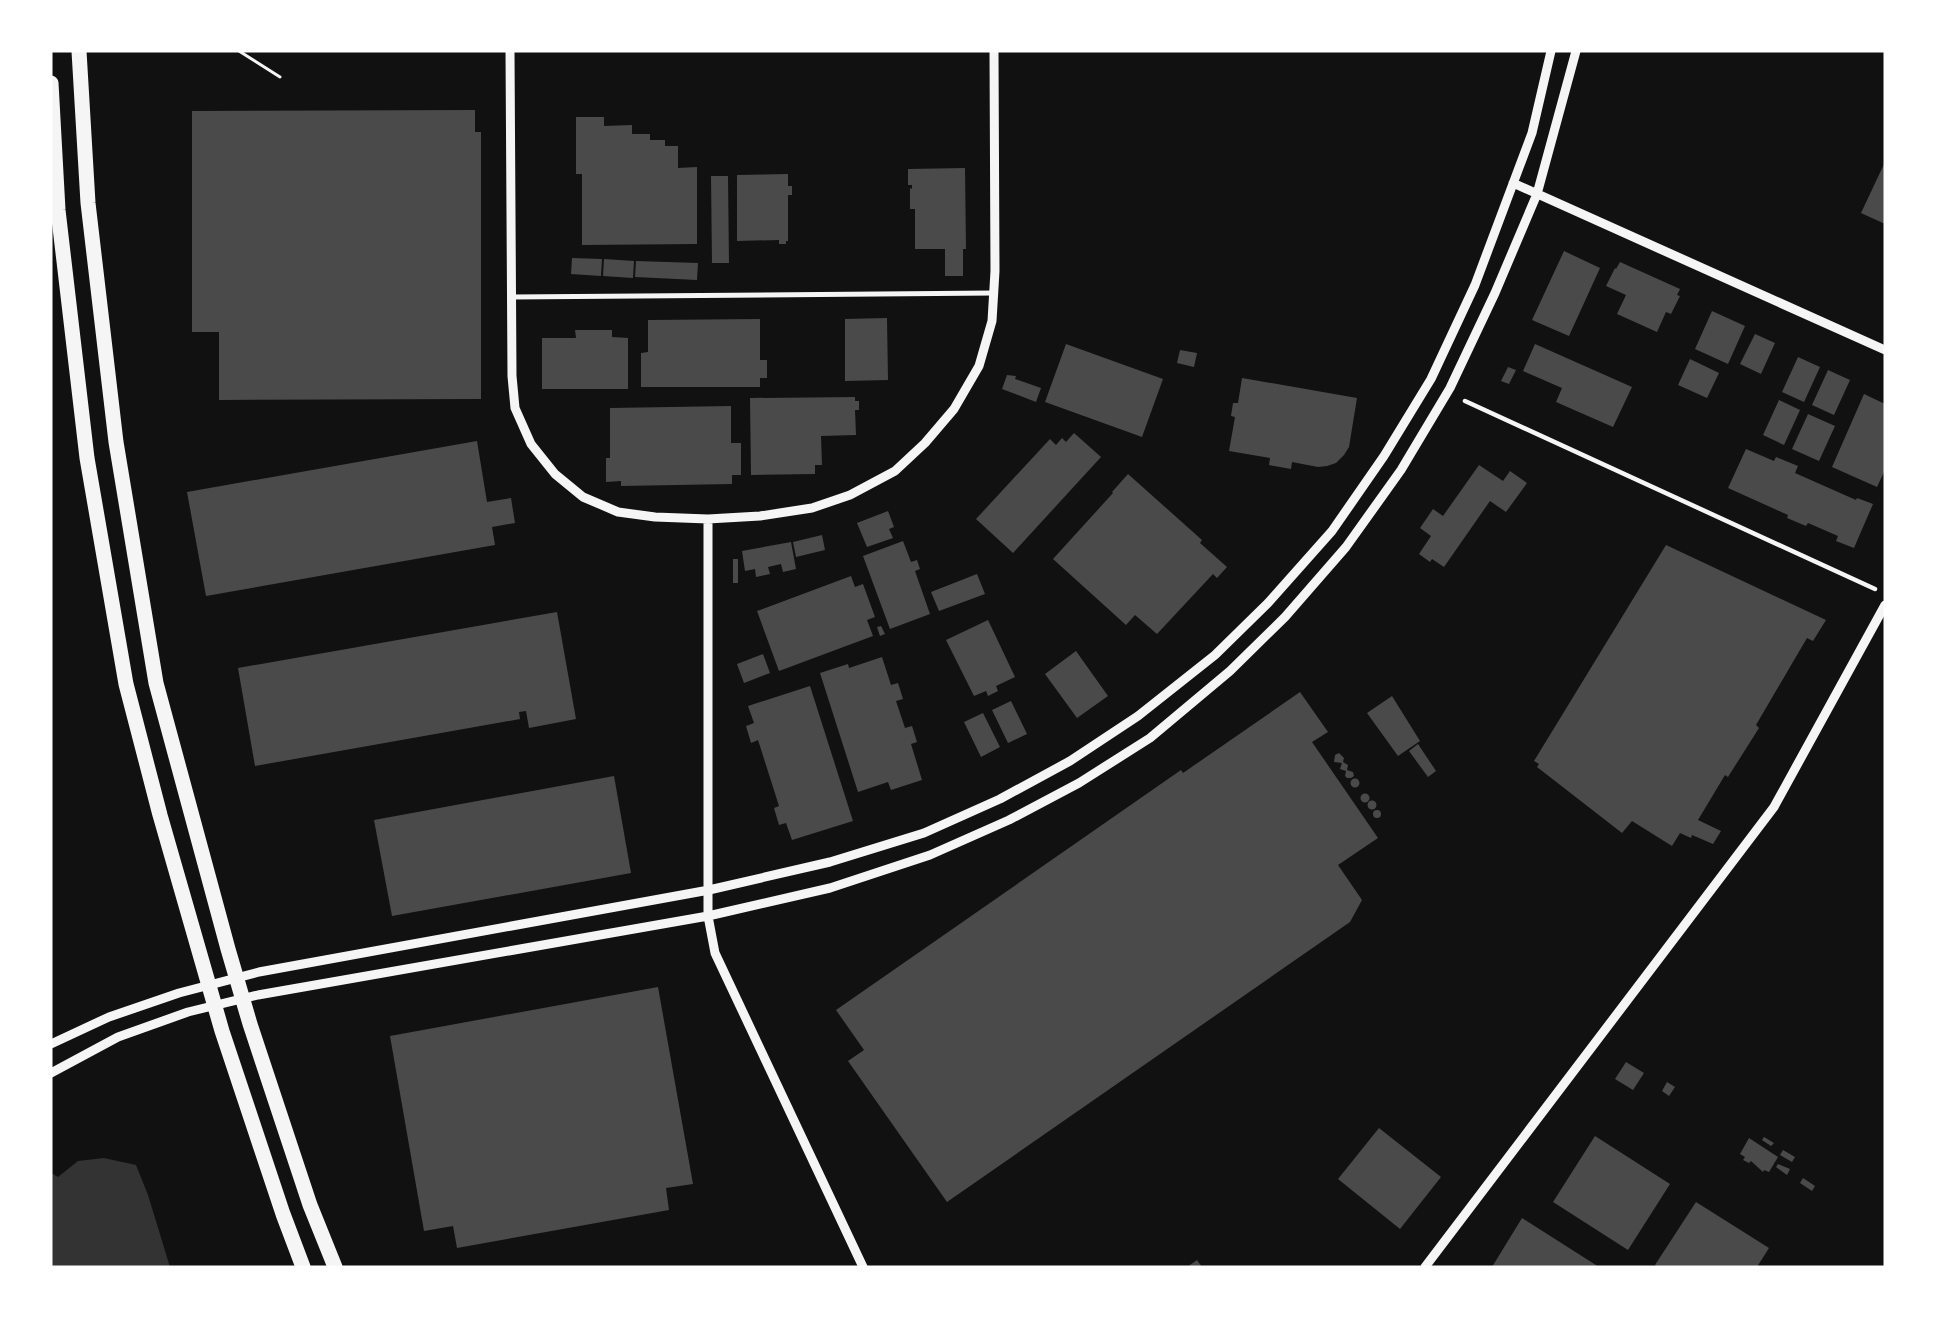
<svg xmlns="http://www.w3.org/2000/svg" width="1936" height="1318" font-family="Overpass,sans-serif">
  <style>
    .water { fill: #333 }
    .building { fill: #4a4a4a }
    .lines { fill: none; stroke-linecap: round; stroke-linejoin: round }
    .path { stroke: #f5f5f5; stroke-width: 3 }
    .pedestrian { stroke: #f5f5f5; stroke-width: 4.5 }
    .minor { stroke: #f5f5f5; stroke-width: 5 }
    .tertiary { stroke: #f5f5f5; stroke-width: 9 }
    .motorway { stroke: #f5f5f5; stroke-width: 15 }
  </style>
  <rect width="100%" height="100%" fill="#111"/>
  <path class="water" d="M104 1158 136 1165 148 1195 170 1267H51V1173L58 1177 78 1161Z"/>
  <path class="building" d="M475 110V132H481V399L219 400V332H192V111Z
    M576 117H604V126L632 125V134H650V140H665V146H678V168L697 167V244L582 245V174H576Z
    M1885 162V224L1861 213Z
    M965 168 966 249H963V276H945V249H915V209H910V188L912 189V185H908V169Z
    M788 174V186H792V195H788V241H786V244H779V240L737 241V175Z
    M711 176H728L729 263H712Z
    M1564 251 1600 268 1569 336 1532 320Z
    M572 258 602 259 601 276 571 274Z
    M604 259 634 261 633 278 603 276Z
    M636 261 698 263 697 280 635 277Z
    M1620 262 1680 289 1677 295 1680 296 1671 314 1666 312 1657 332 1617 314 1626 295 1606 286 1615 268 1616 269Z
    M1712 311 1745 326 1728 364 1695 349Z
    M887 318 888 380 845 381V319Z
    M760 319V360H767V378H760V387H641V353L648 352V320Z
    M575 330H612V337L628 338V389H542V338H576Z
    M1755 334 1775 343 1761 374 1740 364Z
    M1066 344 1163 379 1142 437 1045 402Z
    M1535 344 1632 387 1613 427 1556 402 1562 388 1523 371Z
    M1180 350 1197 353 1194 367 1177 363Z
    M1798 357 1820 367 1804 402 1782 392Z
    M1690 359 1719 373 1707 398 1678 385Z
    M1508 367 1516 370 1509 384 1501 381Z
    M1828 370 1850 380 1834 415 1812 405Z
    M1007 375 1016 376 1015 379 1041 388 1036 402 1002 389Z
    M1242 378 1357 398 1349 447 1344 455 1336 463 1327 466 1318 467 1292 462 1291 469 1269 465 1270 458 1229 451 1235 417 1231 416 1233 403H1238Z
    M1864 394 1885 404V470L1877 487 1832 467Z
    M855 397V401H859V410H855L856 435 821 436 822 465H815V474L751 475 750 398Z
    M1779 400 1800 410 1784 445 1763 435Z
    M731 406V443H741V475H732V484L621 486V481L606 482V458H610V408Z
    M1808 414 1835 426 1819 461 1792 449Z
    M1074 433 1101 457 1013 553 976 519 1050 439 1056 445 1062 438 1066 442Z
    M477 441 487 502 511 498 515 523 492 527 495 545 206 596 187 492Z
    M1746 449 1774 461 1776 457 1798 466 1795 473 1856 500 1857 498 1873 504 1854 548 1836 541 1838 536 1808 523 1806 526 1787 518 1788 515 1728 488Z
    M1479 465 1503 481 1510 471 1527 483 1506 512 1490 501 1444 567 1432 559 1430 562 1419 554 1431 536 1420 528 1433 509 1443 516Z
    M1128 474 1202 540 1200 543 1227 567 1217 578 1213 574 1157 634 1135 615 1126 625 1053 559 1113 493 1112 492Z
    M888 511 894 527 889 529 893 538 867 547 857 523Z
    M822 535 825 550 796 557 793 542Z
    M903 541 911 562 917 560 920 569 915 571 930 614 890 629 863 556Z
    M791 542 796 569 783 572 781 564 768 567 770 574 756 577 755 569 745 571 742 551Z
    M1666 545 1826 620 1813 641 1807 638 1756 725 1759 728 1728 777 1725 775 1698 820 1721 831 1713 844 1692 835 1691 838 1680 833 1672 846 1632 821 1622 833 1537 767 1539 764 1534 761Z
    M733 559H738V583H733Z
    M977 574 985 594 939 611 931 592Z
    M851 576 855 587 863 584 875 617 867 620 873 636 779 671 757 611Z
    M557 612 576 719 529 728 526 711 519 712 520 719 255 766 238 668Z
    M988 620 1015 677 996 686 998 691 988 696 986 691 974 696 946 640Z
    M881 626 885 634 880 636 877 627Z
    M1076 651 1108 696 1077 718 1045 674Z
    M763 654 770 673 744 683 737 664Z
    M882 657 891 685 898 683 903 699 896 701 905 728 912 726 917 742 911 744 922 780 891 790 888 782 858 792 820 673 848 664 849 668Z
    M810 686 853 821 792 840 786 823 779 825 774 808 779 806 758 740 751 743 746 726 754 723 748 706Z
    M1300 692 1328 732 1312 742 1378 838 1338 865 1362 900 1350 922 947 1202 848 1061 864 1050 836 1010 1181 770 1183 773Z
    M1392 696 1420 741 1398 756 1367 713Z
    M1011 701 1027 734 1008 743 992 710Z
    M983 713 1000 747 981 757 964 722Z
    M1418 744 1436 771 1428 777 1409 751Z
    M1339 753 1344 758 1343 762 1348 765 1347 770 1353 772 1354 776 1351 778H1347L1345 776 1346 771 1340 769 1342 763 1334 762 1335 755Z
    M614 776 631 873 392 916 374 820Z
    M1350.5 783a4.5 4.5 0 1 1 9 0a4.5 4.5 0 1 1-9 0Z
    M1360.5 798a4.5 4.5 0 1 1 9 0a4.5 4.5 0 1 1-9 0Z
    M1367.5 805a4.5 4.5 0 1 1 9 0a4.5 4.5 0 1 1-9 0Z
    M1373 814a4 4 0 1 1 8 0a4 4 0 1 1-8 0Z
    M658 987 693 1184 666 1188 669 1210 457 1248 453 1226 424 1231 390 1036Z
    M1626 1062 1644 1073 1633 1090 1615 1079Z
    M1667 1082 1675 1087 1669 1096 1662 1091Z
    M1379 1128 1441 1177 1400 1229 1338 1179Z
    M1595 1136 1670 1184 1628 1250 1553 1202Z
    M1764 1137 1774 1143 1771 1146 1762 1140Z
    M1749 1138 1778 1157 1769 1172 1764 1170 1763 1172 1751 1161 1749 1163 1743 1160 1745 1157 1740 1154Z
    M1783 1150 1795 1157 1792 1162 1780 1155Z
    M1778 1164 1790 1169 1787 1175 1776 1167Z
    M1803 1178 1815 1186 1812 1191 1800 1183Z
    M1696 1202 1769 1248 1757 1267H1658L1655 1265Z
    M1522 1218 1599 1267H1492Z
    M1197 1260 1202 1267H1187Z"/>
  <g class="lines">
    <path class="path" d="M239 51 280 77"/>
    <path class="pedestrian" d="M1465 401 1875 589"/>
    <path class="minor" d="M512 297 994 293"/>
    <path class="tertiary" d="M510 51 512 376 515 408 531 444 555 474 583 497 618 512 655 517 708 519 760 516 812 508 850 495 895 471 925 443 954 409 979 366 992 321 995 271 994 51
      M1513 183 1885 350
      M708 519V916L715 953 863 1267
      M51 1044 109 1017 179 993 259 972 709 890 830 862 924 833 1000 799 1070 761 1138 716 1215 655 1268 603 1332 531 1384 456 1431 379 1475 285 1532 133 1551 51
      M51 1073 118 1037 188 1012 258 995 708 916 830 888 930 855 1009 820 1079 783 1150 738 1230 671 1285 617 1346 547 1401 470 1450 388 1495 293 1537 194 1576 51
      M1425 1267 1774 807 1885 605"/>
    <path class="motorway" d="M79 51 88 203 116 442 156 683 228 949 250 1024 310 1205 335 1267
      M51 83 58 210 87 458 126 684 160 815 222 1031 283 1214 303 1267"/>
  </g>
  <rect width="1936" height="1318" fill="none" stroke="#ffffff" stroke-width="105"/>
</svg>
